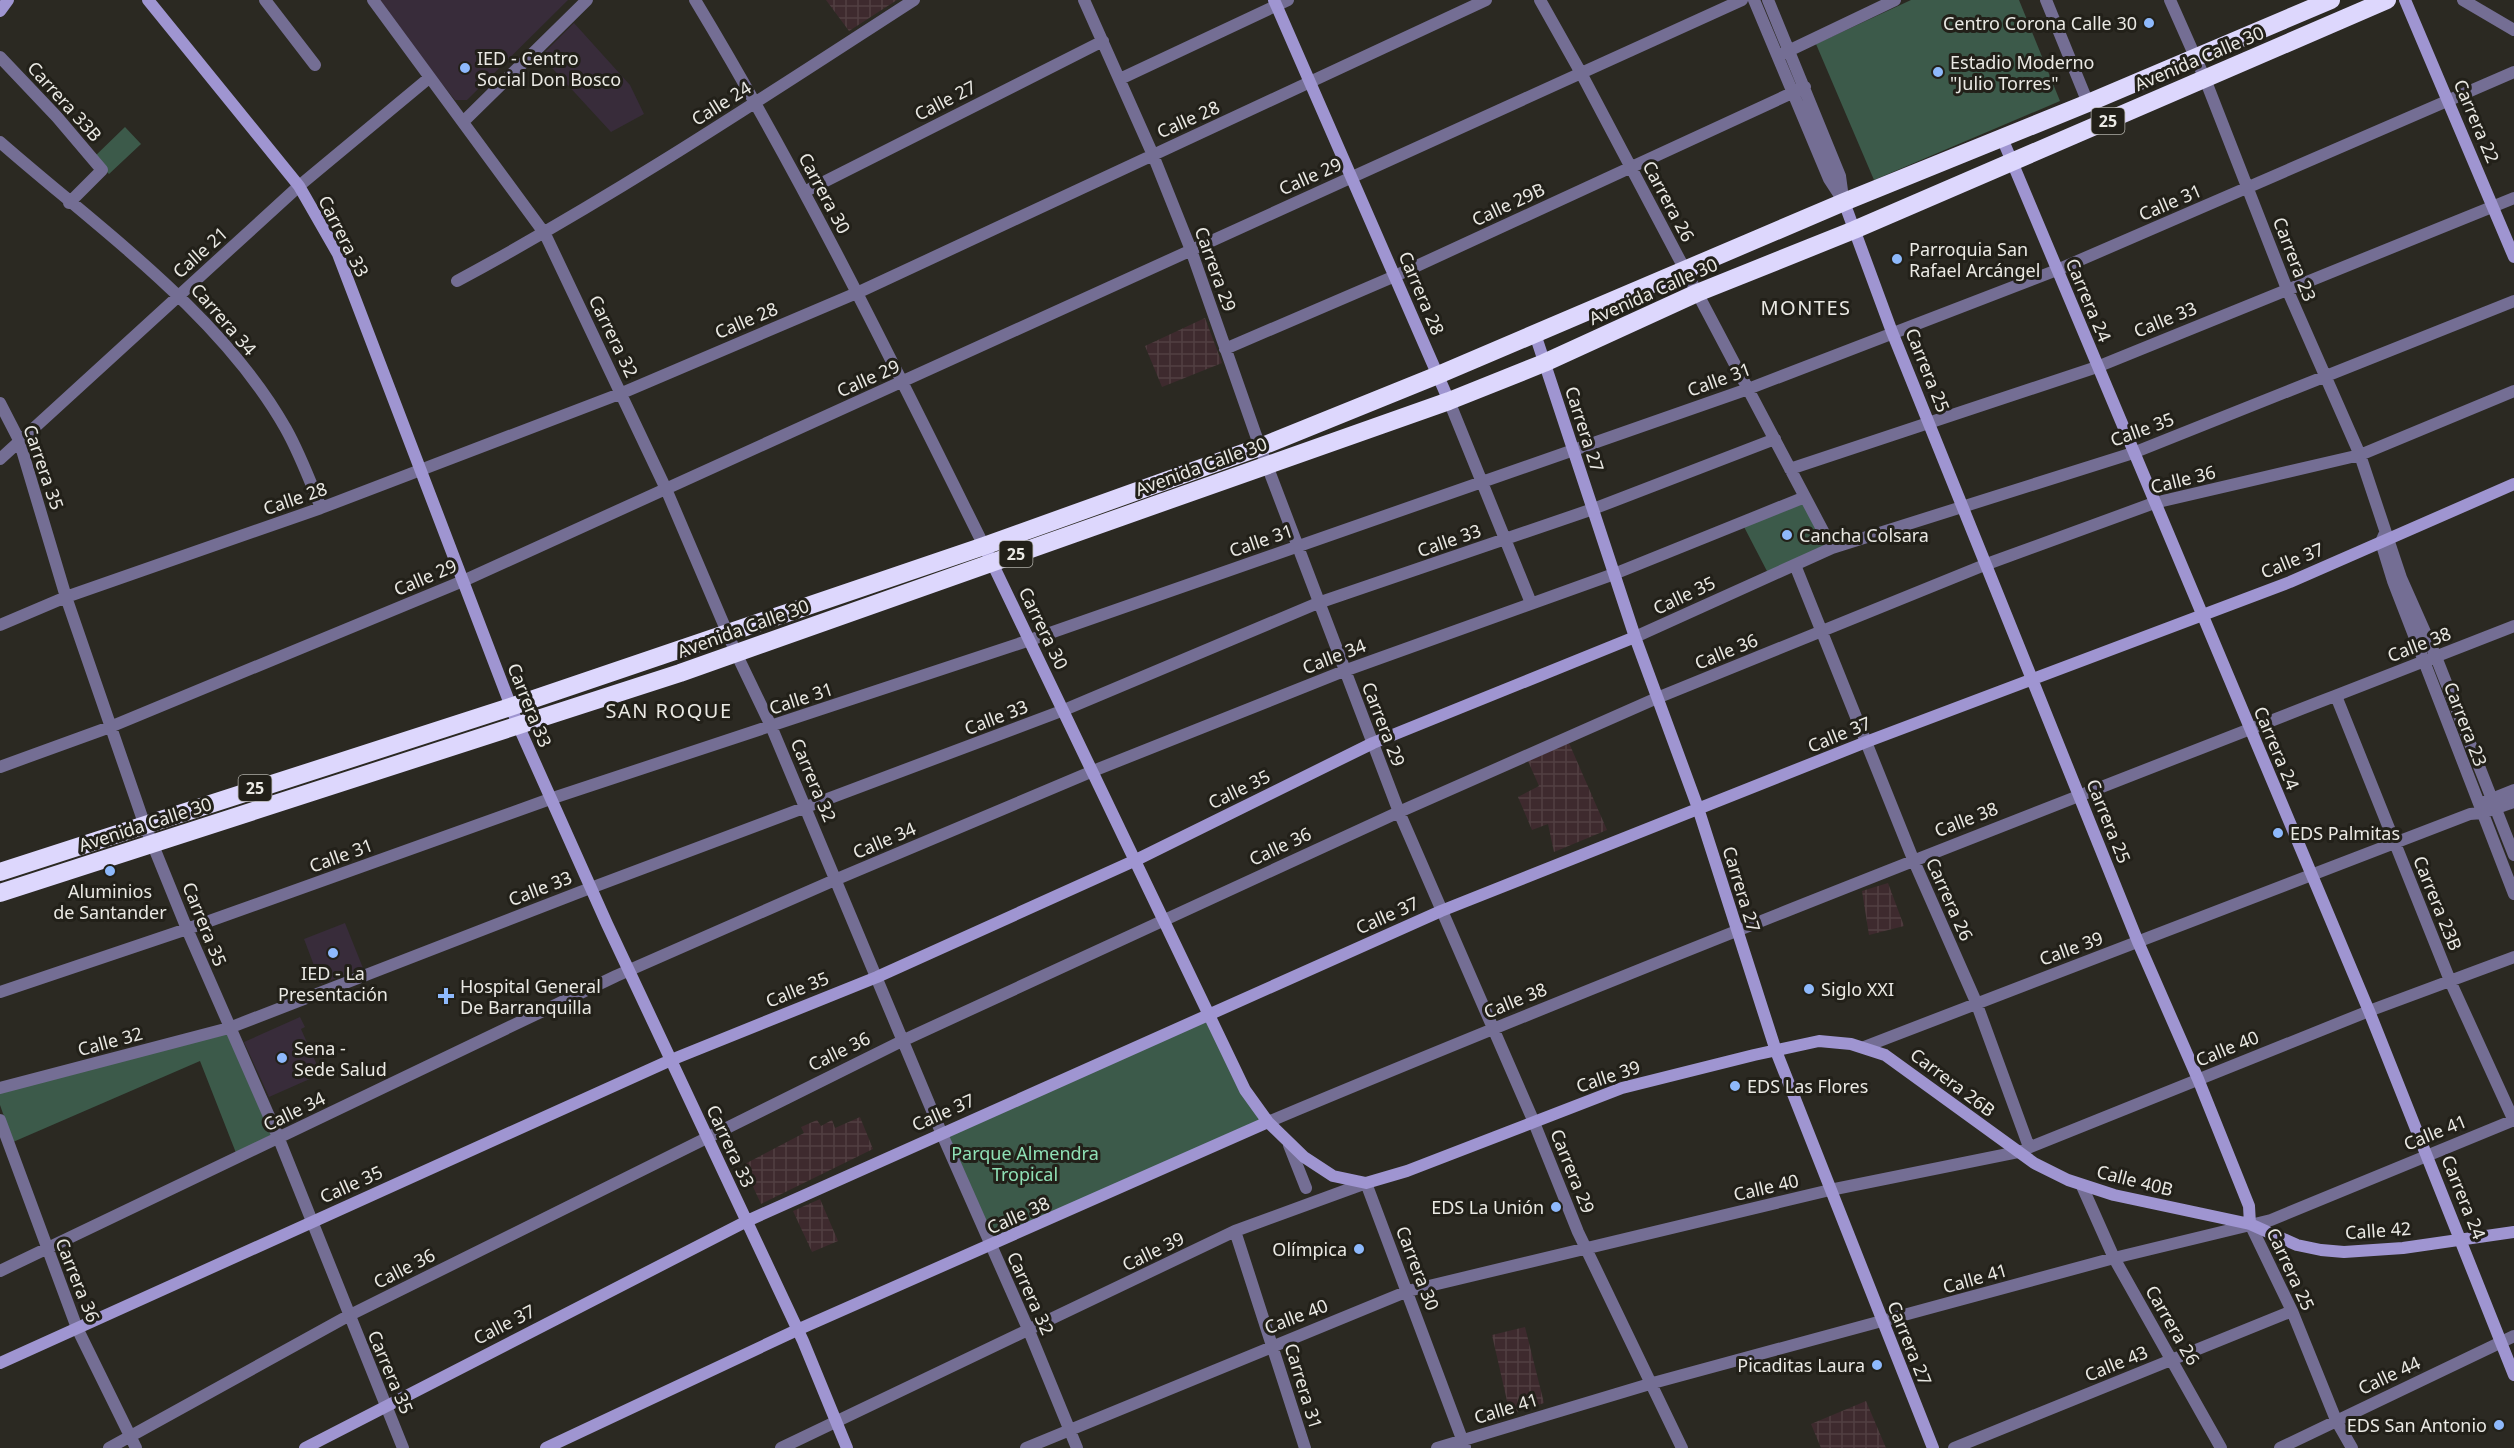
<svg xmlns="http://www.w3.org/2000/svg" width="2514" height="1448" font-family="'Noto Sans',sans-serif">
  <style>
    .industrial { fill: url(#industrial-grid) }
    .education { fill: #382c3a }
    .park { fill: #3c5a4a }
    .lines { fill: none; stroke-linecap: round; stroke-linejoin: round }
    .street { stroke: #746e94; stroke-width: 12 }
    .secondary { stroke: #9f95d1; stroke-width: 12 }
    .highway { stroke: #ddd7fd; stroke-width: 18 }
    .poi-dot { fill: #8eb9fc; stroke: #222019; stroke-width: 2 }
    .labels { text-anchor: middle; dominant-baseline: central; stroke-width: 6; stroke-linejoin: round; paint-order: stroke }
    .shield { fill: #222019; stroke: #aeada7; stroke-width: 1.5 }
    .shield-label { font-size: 16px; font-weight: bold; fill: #eae9e4 }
    .poi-label { font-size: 18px; fill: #eae9e4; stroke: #222019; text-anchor: start }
    .street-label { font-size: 18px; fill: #eae9e4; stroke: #222019 }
    .park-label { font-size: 18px; fill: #8fe0b5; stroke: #222019 }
    .neighbourhood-label { font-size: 20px; letter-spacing: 1.5px; fill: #eae9e4; stroke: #222019 }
  </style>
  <defs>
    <pattern id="industrial-grid" width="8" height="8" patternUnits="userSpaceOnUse" patternTransform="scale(1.5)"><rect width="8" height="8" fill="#3e2a2e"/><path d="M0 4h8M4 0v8" fill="none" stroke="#513f42"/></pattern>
  </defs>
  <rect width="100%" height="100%" fill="#2b2922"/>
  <path class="industrial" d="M826 0H897L849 31Z
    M1205 318 1222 363 1162 387 1145 346Z
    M1569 743 1607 830 1554 852 1548 824 1532 830 1518 797 1539 786 1528 761Z
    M1888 883 1904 926 1869 935 1862 891Z
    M860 1117 873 1149 761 1204 743 1165 804 1133 801 1127 817 1120 821 1126 832 1120 835 1128Z
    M820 1199 838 1241 812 1252 793 1211Z
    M1525 1327 1544 1403 1510 1414 1492 1335Z
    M1866 1401 1886 1448H1821L1811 1424Z"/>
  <path class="education" d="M380 0H568L467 100H455L404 37Z
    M574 23 630 85 644 114 611 132 541 56Z
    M345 923 363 968 321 984 304 939Z
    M300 1017 305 1027 301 1029 321 1074 269 1097 244 1042Z"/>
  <path class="park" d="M1911 0H2019L2060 101 1874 180 1816 44Z
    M125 127 141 144 109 174 93 158Z
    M1805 497 1832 548 1769 575 1742 523Z
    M1211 1013 1268 1122 991 1246 941 1132Z
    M229 1028 279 1139 238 1158 200 1061 13 1142 0 1105V1092Z"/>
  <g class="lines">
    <path class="street" d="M265 0 315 65
      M373 0 545 234 666 489 736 653 771 726 941 1132 1029 1331 1077 1448
      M695 0C802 177 892 361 984 546
      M1084 0 1153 155 1191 250 1260 447 1399 812 1533 1120 1578 1232 1682 1448
      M1540 0 1581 73 1832 548
      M1754 0 1829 179 1844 202
      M1768 0 1840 176 1843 198
      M2046 0 2088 103
      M2170 0 2205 79 2287 289 2360 455 2401 578 2436 657 2514 855
      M2463 0 2514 30
      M1782 54 1895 0
      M0 57 57 117 102 170 69 203
      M1120 79 1288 0
      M464 121 587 0
      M0 142C97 227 222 315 286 429 300 454 310 481 321 508
      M804 192 1103 41
      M457 281C615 196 764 97 914 0
      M1225 349 1395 276 1805 87
      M1449 401 1531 603
      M0 403 19 440 66 597 144 823 187 929 279 1139 403 1448
      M0 459 299 186 429 78
      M1790 469 2097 367 2514 198
      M2385 533 2381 542 2393 581 2514 894
      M1795 565 1913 859 1976 1002 2029 1147
      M0 625 66 597 321 508 622 393 859 292 1486 0
      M1635 637 1832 548 2133 453 2514 301
      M2336 696 2451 983 2514 1121
      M0 767 110 727 463 581 1742 0
      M2484 802 2514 790
      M0 992 187 929 550 799 1030 640 1748 389 2057 270 2514 72
      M1864 1047 2470 814 2482 813 2514 802
      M0 1088 229 1028 580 892 1064 710 1318 603 1593 509 1775 439
      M0 1120 77 1328 136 1448
      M1268 1122C1681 949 2097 789 2514 626
      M1289 1145 1306 1188
      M2082 1186 2114 1258 2221 1448
      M2250 1224 2292 1311 2336 1420 2352 1448
      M1235 1231 1305 1448
      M0 1271 616 976 837 879 1093 771 1344 671 1614 574 1805 497
      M109 1448 348 1316 902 1041 1399 812 1657 698 1987 564 2154 503 2360 455 2514 391
      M781 1448 1235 1231 1366 1183 1465 1447
      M1026 1448 1408 1291 1830 1190 2018 1152 2369 1011 2514 957
      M1437 1448 1653 1383 2114 1258 2271 1220 2514 1120
      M1954 1448 2292 1311
      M2280 1448 2514 1336"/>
    <path class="secondary" d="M148 0 299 186 338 254 518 725 607 924 803 1341 847 1448
      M1274 0 1449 401
      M2405 0 2514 257
      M0 11 8 0
      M2002 138 2369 1011 2514 1375
      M1844 202 1892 332 2138 942 2198 1079 2249 1206 2250 1224
      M1535 334 1635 637 1698 808 1776 1051 1933 1448
      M984 546 1245 1090 1268 1122 1304 1157 1333 1176 1366 1183 1407 1171 1622 1088 1754 1055 1819 1041 1851 1044 1885 1055 2034 1163 2068 1180 2114 1195 2250 1224 2297 1245 2321 1250 2344 1252 2403 1248 2514 1232
      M0 1363 671 1060 877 977 1136 860 1373 743 1635 637
      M305 1448 747 1221 1441 911 1866 742 2290 582 2514 484
      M546 1448 797 1330 1268 1122"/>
    <path class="highway" d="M0 872 510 707 984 546 1260 447 1438 375 1844 202 2088 103 2331 0
      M0 893 680 673 1449 401 1544 363 1697 293 1854 230 2387 0"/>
  </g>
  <g class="poi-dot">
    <circle cx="2149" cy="23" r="6"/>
    <circle cx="465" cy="68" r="6"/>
    <circle cx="1938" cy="72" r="6"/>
    <circle cx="1897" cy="259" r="6"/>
    <circle cx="1787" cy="535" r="6"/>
    <circle cx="2278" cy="833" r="6"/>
    <circle cx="110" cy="871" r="6"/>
    <circle cx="333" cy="953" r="6"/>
    <circle cx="1809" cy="989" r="6"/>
    <path d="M443 987h6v6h6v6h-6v6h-6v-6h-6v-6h6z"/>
    <circle cx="282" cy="1058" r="6"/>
    <circle cx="1735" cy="1086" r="6"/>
    <circle cx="1556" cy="1207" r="6"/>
    <circle cx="1359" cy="1249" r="6"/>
    <circle cx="1877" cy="1365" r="6"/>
    <circle cx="2499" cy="1425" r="6"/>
  </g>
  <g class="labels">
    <g class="shield">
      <rect x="2091.5" y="108" width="33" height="26" rx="4.5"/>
      <rect x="999.5" y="541" width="33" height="26" rx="4.5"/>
      <rect x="238.5" y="775" width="33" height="26" rx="4.5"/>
    </g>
    <g class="shield-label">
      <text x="2108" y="121">25</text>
      <text x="1016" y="554">25</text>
      <text x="255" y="788">25</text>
    </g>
    <g class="poi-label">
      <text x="2137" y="23" text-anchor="end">Centro Corona Calle 30</text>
      <text x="477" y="58">IED - Centro<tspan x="477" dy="21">Social Don Bosco</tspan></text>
      <text x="1950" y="62">Estadio Moderno<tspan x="1950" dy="21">"Julio Torres"</tspan></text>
      <text x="1909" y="249">Parroquia San<tspan x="1909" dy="21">Rafael Arcángel</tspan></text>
      <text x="1799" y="535">Cancha Colsara</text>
      <text x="2290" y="833">EDS Palmitas</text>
      <text x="110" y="891" text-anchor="middle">Aluminios<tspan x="110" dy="21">de Santander</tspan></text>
      <text x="333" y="973" text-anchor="middle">IED - La<tspan x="333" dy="21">Presentación</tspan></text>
      <text x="460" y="986">Hospital General<tspan x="460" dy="21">De Barranquilla</tspan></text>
      <text x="1821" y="989">Siglo XXI</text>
      <text x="294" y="1048">Sena -<tspan x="294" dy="21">Sede Salud</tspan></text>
      <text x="1747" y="1086">EDS Las Flores</text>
      <text x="1544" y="1207" text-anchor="end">EDS La Unión</text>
      <text x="1347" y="1249" text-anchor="end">Olímpica</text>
      <text x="1865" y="1365" text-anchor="end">Picaditas Laura</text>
      <text x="2487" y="1425" text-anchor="end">EDS San Antonio</text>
    </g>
    <g class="street-label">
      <text transform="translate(2199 58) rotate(-23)">Avenida Calle 30</text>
      <text transform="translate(945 100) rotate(-27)">Calle 27</text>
      <text transform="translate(65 101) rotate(48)">Carrera 33B</text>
      <text transform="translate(721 103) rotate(-32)">Calle 24</text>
      <text transform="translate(1188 119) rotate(-24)">Calle 28</text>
      <text transform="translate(2477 121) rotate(67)">Carrera 22</text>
      <text transform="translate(1310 176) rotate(-24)">Calle 29</text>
      <text transform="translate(825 193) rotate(62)">Carrera 30</text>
      <text transform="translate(1669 201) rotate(62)">Carrera 26</text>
      <text transform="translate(2170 202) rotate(-23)">Calle 31</text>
      <text transform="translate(1508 204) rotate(-25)">Calle 29B</text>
      <text transform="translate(344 236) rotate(63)">Carrera 33</text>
      <text transform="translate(200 252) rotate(-42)">Calle 21</text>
      <text transform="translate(2295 259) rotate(69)">Carrera 23</text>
      <text transform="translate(1216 269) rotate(70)">Carrera 29</text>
      <text transform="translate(1653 291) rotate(-24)">Avenida Calle 30</text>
      <text transform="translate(1422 293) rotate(67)">Carrera 28</text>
      <text transform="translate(2089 300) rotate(67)">Carrera 24</text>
      <text transform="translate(224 319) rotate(49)">Carrera 34</text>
      <text transform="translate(2165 319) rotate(-22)">Calle 33</text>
      <text transform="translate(746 320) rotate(-23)">Calle 28</text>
      <text transform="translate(614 336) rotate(64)">Carrera 32</text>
      <text transform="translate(1928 370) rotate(68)">Carrera 25</text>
      <text transform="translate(868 378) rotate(-24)">Calle 29</text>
      <text transform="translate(1719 379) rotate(-20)">Calle 31</text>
      <text transform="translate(1585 429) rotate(72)">Carrera 27</text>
      <text transform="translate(2142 429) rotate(-20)">Calle 35</text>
      <text transform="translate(1201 466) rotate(-20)">Avenida Calle 30</text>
      <text transform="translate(44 467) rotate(71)">Carrera 35</text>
      <text transform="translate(2183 479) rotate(-14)">Calle 36</text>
      <text transform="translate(295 498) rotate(-19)">Calle 28</text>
      <text transform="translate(1261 540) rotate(-19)">Calle 31</text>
      <text transform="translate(1449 540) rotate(-19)">Calle 33</text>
      <text transform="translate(2292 560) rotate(-22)">Calle 37</text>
      <text transform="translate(425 577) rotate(-23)">Calle 29</text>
      <text transform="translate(1684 595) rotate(-25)">Calle 35</text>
      <text transform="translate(743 628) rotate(-20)">Avenida Calle 30</text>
      <text transform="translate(1044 628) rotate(64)">Carrera 30</text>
      <text transform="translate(2419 644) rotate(-21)">Calle 38</text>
      <text transform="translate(1726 651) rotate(-22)">Calle 36</text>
      <text transform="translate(1334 656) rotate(-21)">Calle 34</text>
      <text transform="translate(801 698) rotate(-18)">Calle 31</text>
      <text transform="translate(530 705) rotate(68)">Carrera 33</text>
      <text transform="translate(996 717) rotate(-21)">Calle 33</text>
      <text transform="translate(1384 724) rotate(69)">Carrera 29</text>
      <text transform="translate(2466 724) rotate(69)">Carrera 23</text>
      <text transform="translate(1839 734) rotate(-22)">Calle 37</text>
      <text transform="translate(2277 748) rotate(67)">Carrera 24</text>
      <text transform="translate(814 780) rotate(67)">Carrera 32</text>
      <text transform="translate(1239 789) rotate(-26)">Calle 35</text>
      <text transform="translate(1966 819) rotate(-21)">Calle 38</text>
      <text transform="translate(2109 821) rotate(68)">Carrera 25</text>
      <text transform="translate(145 824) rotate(-18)">Avenida Calle 30</text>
      <text transform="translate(884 840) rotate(-23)">Calle 34</text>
      <text transform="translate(1280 846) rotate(-25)">Calle 36</text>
      <text transform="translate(341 855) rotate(-20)">Calle 31</text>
      <text transform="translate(540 888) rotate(-21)">Calle 33</text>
      <text transform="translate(1742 889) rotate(73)">Carrera 27</text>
      <text transform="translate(1950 899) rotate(66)">Carrera 26</text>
      <text transform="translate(2438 903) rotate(68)">Carrera 23B</text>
      <text transform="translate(1387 915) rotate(-24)">Calle 37</text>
      <text transform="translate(205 924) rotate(68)">Carrera 35</text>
      <text transform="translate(2071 948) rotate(-20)">Calle 39</text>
      <text transform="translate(797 989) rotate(-22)">Calle 35</text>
      <text transform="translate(1515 1000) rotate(-22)">Calle 38</text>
      <text transform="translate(110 1041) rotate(-15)">Calle 32</text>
      <text transform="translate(2227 1048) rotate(-22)">Calle 40</text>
      <text transform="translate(839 1051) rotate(-26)">Calle 36</text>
      <text transform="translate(1608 1076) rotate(-18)">Calle 39</text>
      <text transform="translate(1953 1082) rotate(37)">Carrera 26B</text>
      <text transform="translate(294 1111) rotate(-26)">Calle 34</text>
      <text transform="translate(943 1112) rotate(-24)">Calle 37</text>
      <text transform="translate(2435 1132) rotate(-22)">Calle 41</text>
      <text transform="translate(731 1146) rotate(65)">Carrera 33</text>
      <text transform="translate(1573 1171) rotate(68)">Carrera 29</text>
      <text transform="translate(2135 1180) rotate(14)">Calle 40B</text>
      <text transform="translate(351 1184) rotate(-24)">Calle 35</text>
      <text transform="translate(1766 1187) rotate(-13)">Calle 40</text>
      <text transform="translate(2464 1197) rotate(68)">Carrera 24</text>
      <text transform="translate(1018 1215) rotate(-24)">Calle 38</text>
      <text transform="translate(2378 1230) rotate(-4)">Calle 42</text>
      <text transform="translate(1153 1251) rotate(-26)">Calle 39</text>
      <text transform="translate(404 1268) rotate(-27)">Calle 36</text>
      <text transform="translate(1418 1268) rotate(69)">Carrera 30</text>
      <text transform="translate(2291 1269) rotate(65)">Carrera 25</text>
      <text transform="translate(1975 1278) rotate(-16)">Calle 41</text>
      <text transform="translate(78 1280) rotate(68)">Carrera 36</text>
      <text transform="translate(1031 1293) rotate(66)">Carrera 32</text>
      <text transform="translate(1296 1316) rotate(-21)">Calle 40</text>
      <text transform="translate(504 1324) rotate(-27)">Calle 37</text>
      <text transform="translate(2173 1325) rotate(60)">Carrera 26</text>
      <text transform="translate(1910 1343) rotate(68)">Carrera 27</text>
      <text transform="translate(2116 1363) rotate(-22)">Calle 43</text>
      <text transform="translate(391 1372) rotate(67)">Carrera 35</text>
      <text transform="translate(2389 1375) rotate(-25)">Calle 44</text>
      <text transform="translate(1304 1386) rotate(73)">Carrera 31</text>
      <text transform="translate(1506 1408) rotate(-17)">Calle 41</text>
    </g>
    <g class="park-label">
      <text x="1025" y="1153">Parque Almendra<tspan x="1025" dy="21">Tropical</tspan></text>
    </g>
    <g class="neighbourhood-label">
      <text x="1806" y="307">MONTES</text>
      <text x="669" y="710">SAN ROQUE</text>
    </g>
  </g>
</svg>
